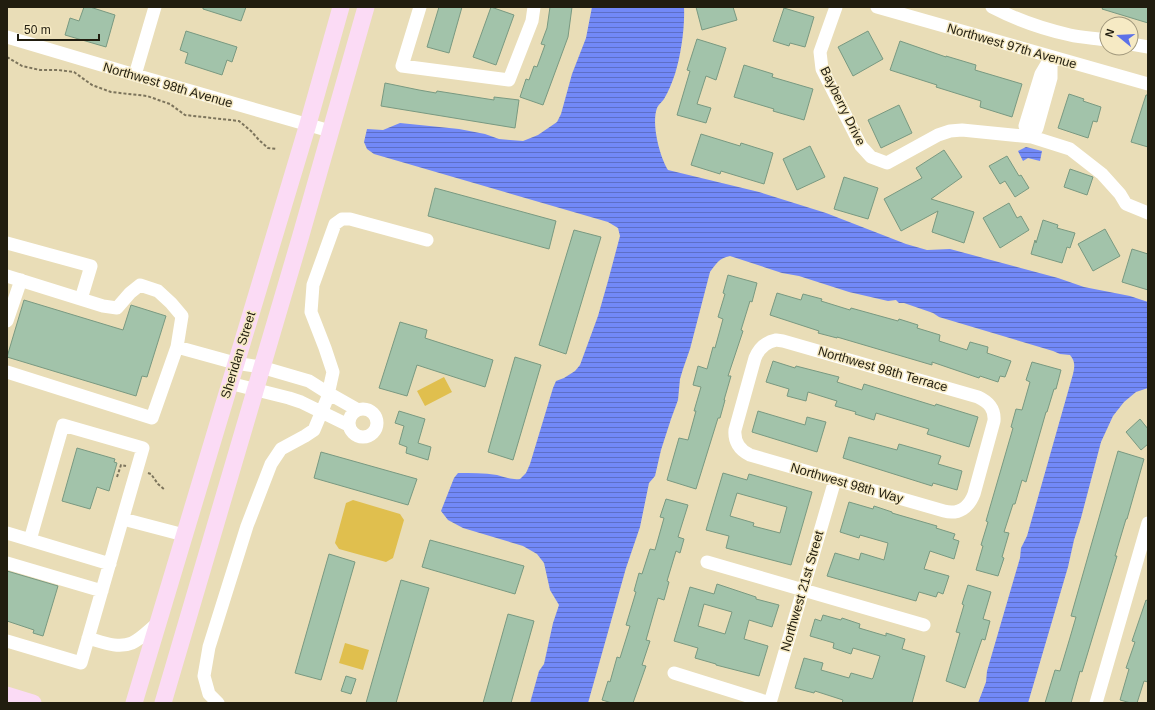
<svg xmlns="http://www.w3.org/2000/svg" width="1155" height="710" font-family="Helvetica,sans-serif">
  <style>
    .pitch { fill: #e0bf4e }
    .water { fill: url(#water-rules) }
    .building { fill: #a2c3aa; stroke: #799981; fill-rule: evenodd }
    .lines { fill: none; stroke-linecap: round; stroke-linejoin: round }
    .path { stroke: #7c745c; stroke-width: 2; stroke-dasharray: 3 2; stroke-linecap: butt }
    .minor { stroke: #fff; stroke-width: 13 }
    .major { stroke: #fbdbf5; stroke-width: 17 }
    .labels { text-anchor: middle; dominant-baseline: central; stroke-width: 3; stroke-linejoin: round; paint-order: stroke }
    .street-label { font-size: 13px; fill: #211d0f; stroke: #f6eac4 }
  </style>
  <defs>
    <pattern id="water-rules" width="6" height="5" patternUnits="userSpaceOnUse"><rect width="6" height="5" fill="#7289f7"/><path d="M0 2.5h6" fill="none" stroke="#5d6fc6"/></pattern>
  </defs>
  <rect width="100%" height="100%" fill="#e9ddb7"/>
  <path class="pitch" d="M444 377 452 392 425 406 417 391Z
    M353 500 400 514 404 520 393 558 386 562 339 549 335 543 346 503Z
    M345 643 369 650 363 670 339 663Z"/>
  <path class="water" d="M592 7H684C685 27 681 55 675 74 672 82 669 91 664 99 662 102 658 105 657 108 651 124 660 157 668 170L759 192 826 213 906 244 927 250 950 249 1058 278 1084 287 1130 296 1148 302V388L1136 392 1124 402 1113 416 1101 442 1081 518 1074 540 1068 567 1028 703H978L986 682 987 671 1020 558 1021 548 1027 536 1073 374C1075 366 1075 361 1070 355L1060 354 1053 351 939 317 933 313 904 303H899L896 300 888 301 849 292 799 276 782 273 730 256C719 258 716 264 710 272L690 349 683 369 680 379 678 400 671 419 661 450 655 476 649 483 640 527 626 568 588 703H530L539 671 544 664 553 623 559 605 550 590 544 563 537 554 523 546 463 528 448 520 441 511 454 478 458 473C471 473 484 473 497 475 505 477 511 480 520 479L526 473 530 464 553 388 556 381 564 378 575 371 580 365 598 316 608 281 620 236 618 228 608 222 374 154 367 149 364 142 367 129 383 130 400 123 459 129 485 134 499 139 510 140 523 141 538 135 557 122 561 114 572 74 586 38Z
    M1026 147 1042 151 1040 161 1028 158 1023 161 1018 151Z"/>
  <path class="building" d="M84 7H90L115 15 106 47 65 35 70 18 79 21Z
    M203 7H246L241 21 203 9Z
    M439 7H462L449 53 427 47Z
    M491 7 514 15 496 65 473 57Z
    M550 7H572L568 37 543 105 520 97 526 79 529 80 534 66 537 67 545 45 541 44 547 28Z
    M696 7H733L737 20 702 30Z
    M1103 7H1148V23L1102 9Z
    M784 8 814 17 805 47 790 43 789 46 773 41Z
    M186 31 237 47 232 62 227 60 222 75 185 63 188 53 180 50Z
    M868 31 883 59 853 76 838 47Z
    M697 39 726 48 716 80 706 76 697 104 711 108 706 123 677 115 690 71 687 70Z
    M900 41 946 57V56L976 65 975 70 1022 84 1012 117 980 107 981 101 936 87 937 85 890 70Z
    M744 65 773 74 772 77 813 89 804 120 773 111 774 109 734 97Z
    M385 83 419 90 436 93 437 91 494 100V97L519 100 515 128 381 106Z
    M1069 94 1084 99 1083 101 1101 107 1097 122 1093 121 1088 138 1058 128Z
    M1146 95H1148V147L1131 142Z
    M899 105 912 133 881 148 868 120Z
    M701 134 740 146 741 143 773 153 764 184 721 171 720 174 691 165Z
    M810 146 825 177 797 190 783 159Z
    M944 150 962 177 931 199 974 212 964 243 932 232 938 211 901 231 884 199 922 178 916 168Z
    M1007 156 1019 176 1021 175 1029 188 1015 197 1005 181 1000 184 989 166Z
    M1070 169 1093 177 1087 195 1064 187Z
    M844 177 878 188 868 219 834 209Z
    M435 188 556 221 549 249 428 216Z
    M1009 203 1017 218 1021 216 1029 230 1000 248 983 218Z
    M1043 220 1058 225 1057 228 1075 233 1070 248 1067 247 1062 263 1031 254 1035 240 1036 243Z
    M1105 229 1120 256 1093 271 1078 244Z
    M574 230 601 237 566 354 539 345Z
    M1132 249 1148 254V290L1122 282Z
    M728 275 757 283 752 302 750 301 741 330 743 331 728 376H731L724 400H725L720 418H718L696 489 667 480 679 438 688 440 696 411H694L701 387 693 385 698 366 707 369 713 347 715 348 723 319 718 317 725 294 723 293Z
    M777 293 801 300 803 294 822 299 821 301 850 310 851 308 898 321 899 319 918 325 917 328 940 335 939 341 967 350 970 342 988 347 987 353 1011 361 1005 377 1000 376 998 382 980 376 979 378 932 362V365L837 337V338L818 333 819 331 770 315Z
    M24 300 123 330 131 305 166 316 147 377 142 376 136 396 7 357Z
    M400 322 427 330 425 338 493 360 485 387 417 365 407 396 379 388Z
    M515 357 541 365 513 460 488 452Z
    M773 361 795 368 796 366 839 377 837 382 862 390 864 384 935 406 936 404 978 417 969 447 927 434 929 429 876 413 874 420 855 414 856 412 835 406 837 401 808 392 806 401 787 396 789 389 766 382Z
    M1032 362 1061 370 1056 389H1054L1047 412H1046L1026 482 1022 480 1015 504H1013L1004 532 1009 533 1002 557 1004 558 998 576 976 570 983 546 981 545 988 522 986 521 1013 428 1011 427 1016 409 1022 410 1030 382 1026 380Z
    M399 411 425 419 418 443 431 447 428 460 406 453 407 447 399 444 404 426 395 423Z
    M758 411 805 425 807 417 826 422 817 452 752 432Z
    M1140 419 1148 429V444L1141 450 1126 432Z
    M849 437 897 450 899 444 941 456 938 464 962 471 957 490 933 483 932 486 843 458Z
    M77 448 115 459 114 462 117 463 109 491 97 487 90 509 62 501Z
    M1118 451 1144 459 1127 519H1126L1115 556H1117L1082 672 1080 671 1071 703H1045L1055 670 1060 671 1069 641 1076 617 1071 616Z
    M321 452 417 479 408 505 314 478Z
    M723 473 747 480 749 474 812 492 791 565 726 548 729 536 706 530ZM737 493 787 507 780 533 753 526 754 523 730 516Z
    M666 499 688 505 678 537 684 539 680 553 676 551 667 581 669 582 664 600 658 598 646 640 650 641 642 665 646 666 633 703H612L602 700 608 681 610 682 617 657 620 658 630 626 626 625 636 592 634 591 639 573 642 574 650 549 655 550 664 518 660 517Z
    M849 502 873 509 874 506 892 512V513L937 526 936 528 955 534 953 539 959 541 954 559 930 551 924 569 949 576 943 594 938 592 936 597 919 592 916 601 827 576 835 553 859 560 861 553 884 560 888 543 860 535 859 538 840 532Z
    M430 540 524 566 515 594 422 567Z
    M329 554 355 562 321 680 295 673Z
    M7 571 58 586 43 636 33 633 34 630 7 621Z
    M401 580 429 588 396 703H366Z
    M717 584 756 597V599L779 605 772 627 749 620 744 639 768 646 759 676 716 665V664L695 658 698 648 674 641 690 587 714 594ZM704 604 732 612 725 634 698 626Z
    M968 585 991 592 983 619 990 621 985 640 982 639 965 688 946 681 960 633 956 632 964 605 962 604Z
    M1146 600 1148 601V682L1144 681 1137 703H1131L1120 700 1129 669 1126 668 1135 642 1132 641Z
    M508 614 534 621 511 703H483Z
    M823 615 841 620 842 618 860 624 859 628 886 636V633L905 639 902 649 925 656 912 703H842L843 700 815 691 814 693 795 688 804 658 823 663 821 670 849 678 851 673 872 679 873 678 880 656 853 648 851 654 833 648 834 643 810 636 815 619 821 621Z
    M346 676 356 679 351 694 341 691Z"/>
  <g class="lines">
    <path class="path" d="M7 57 22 66 40 70H58L74 72 92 85 111 92 147 96 170 104 185 115 239 121 251 131 259 140 268 148 277 149
      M148 473 151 474 158 484 165 490
      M117 477 121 465 126 466"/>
    <path class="minor" d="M420 7 402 66 509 80 532 21 534 7
      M836 7 820 52 822 69 861 146 871 157 887 163 938 135 950 131 962 130 1032 137 1070 149 1102 174 1120 194 1126 204 1148 213
      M877 7 1148 84
      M992 7C1017 20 1043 29 1070 35 1082 38 1095 38 1107 40
      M7 37 135 75 330 131
      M1131 44 1148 47
      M1051 57V78L1037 128 1032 137 1025 126 1041 74Z
      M135 75 155 7
      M7 243 91 266 81 299
      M7 276 103 306 117 308 130 293 140 285 158 291 171 303 182 316 177 347 152 418 7 372
      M7 321 21 280
      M776 340 783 341 978 397C989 402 995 409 994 421L974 494C969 507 959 515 944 511L750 455C739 450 734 441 735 430L755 358C759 348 765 342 776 340Z
      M177 347 235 363 261 367 309 381 328 393 358 410
      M229 383 289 398 301 402 348 425
      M349 423a14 14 0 1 1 28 0a14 14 0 1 1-28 0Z
      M123 519 184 535
      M7 533 110 564
      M707 562 924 625
      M7 563 102 591
      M88 638C102 642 118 649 132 643 141 639 150 629 158 623
      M7 641 81 663 143 448 63 425 30 540
      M674 673 770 703
      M218 703 209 694 204 676 209 647 247 526 271 464 281 449 305 436 314 430 327 399 333 372 325 348 311 312 313 285 335 224 342 219H350L427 240
      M770 703 835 480
      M1096 703 1148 523"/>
    <path class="major" d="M7 695 33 703
      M134 703 308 124 341 7
      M163 703 301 235 366 7"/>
  </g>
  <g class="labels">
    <g class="street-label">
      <text transform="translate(1012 46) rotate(16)">Northwest 97th Avenue</text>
      <text transform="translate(168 85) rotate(16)">Northwest 98th Avenue</text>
      <text transform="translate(843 106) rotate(64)">Bayberry Drive</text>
      <text transform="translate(238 355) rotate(-73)">Sheridan Street</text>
      <text transform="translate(883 369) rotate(16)">Northwest 98th Terrace</text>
      <text transform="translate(847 483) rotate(16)">Northwest 98th Way</text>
      <text transform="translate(802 591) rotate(-74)">Northwest 21st Street</text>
    </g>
  </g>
  <rect width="1155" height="710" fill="none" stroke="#211d0f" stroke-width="16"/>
  <g transform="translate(1119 36) rotate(288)"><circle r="19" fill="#f6eac4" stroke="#a1987c"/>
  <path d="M0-3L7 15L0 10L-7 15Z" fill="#5c71e8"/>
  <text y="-6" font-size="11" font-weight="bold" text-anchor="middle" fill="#211d0f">N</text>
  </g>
  <path d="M18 34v6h81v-6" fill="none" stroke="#211d0f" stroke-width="2"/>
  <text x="24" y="34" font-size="12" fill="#211d0f" stroke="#f6eac4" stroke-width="3" paint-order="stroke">50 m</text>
</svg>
